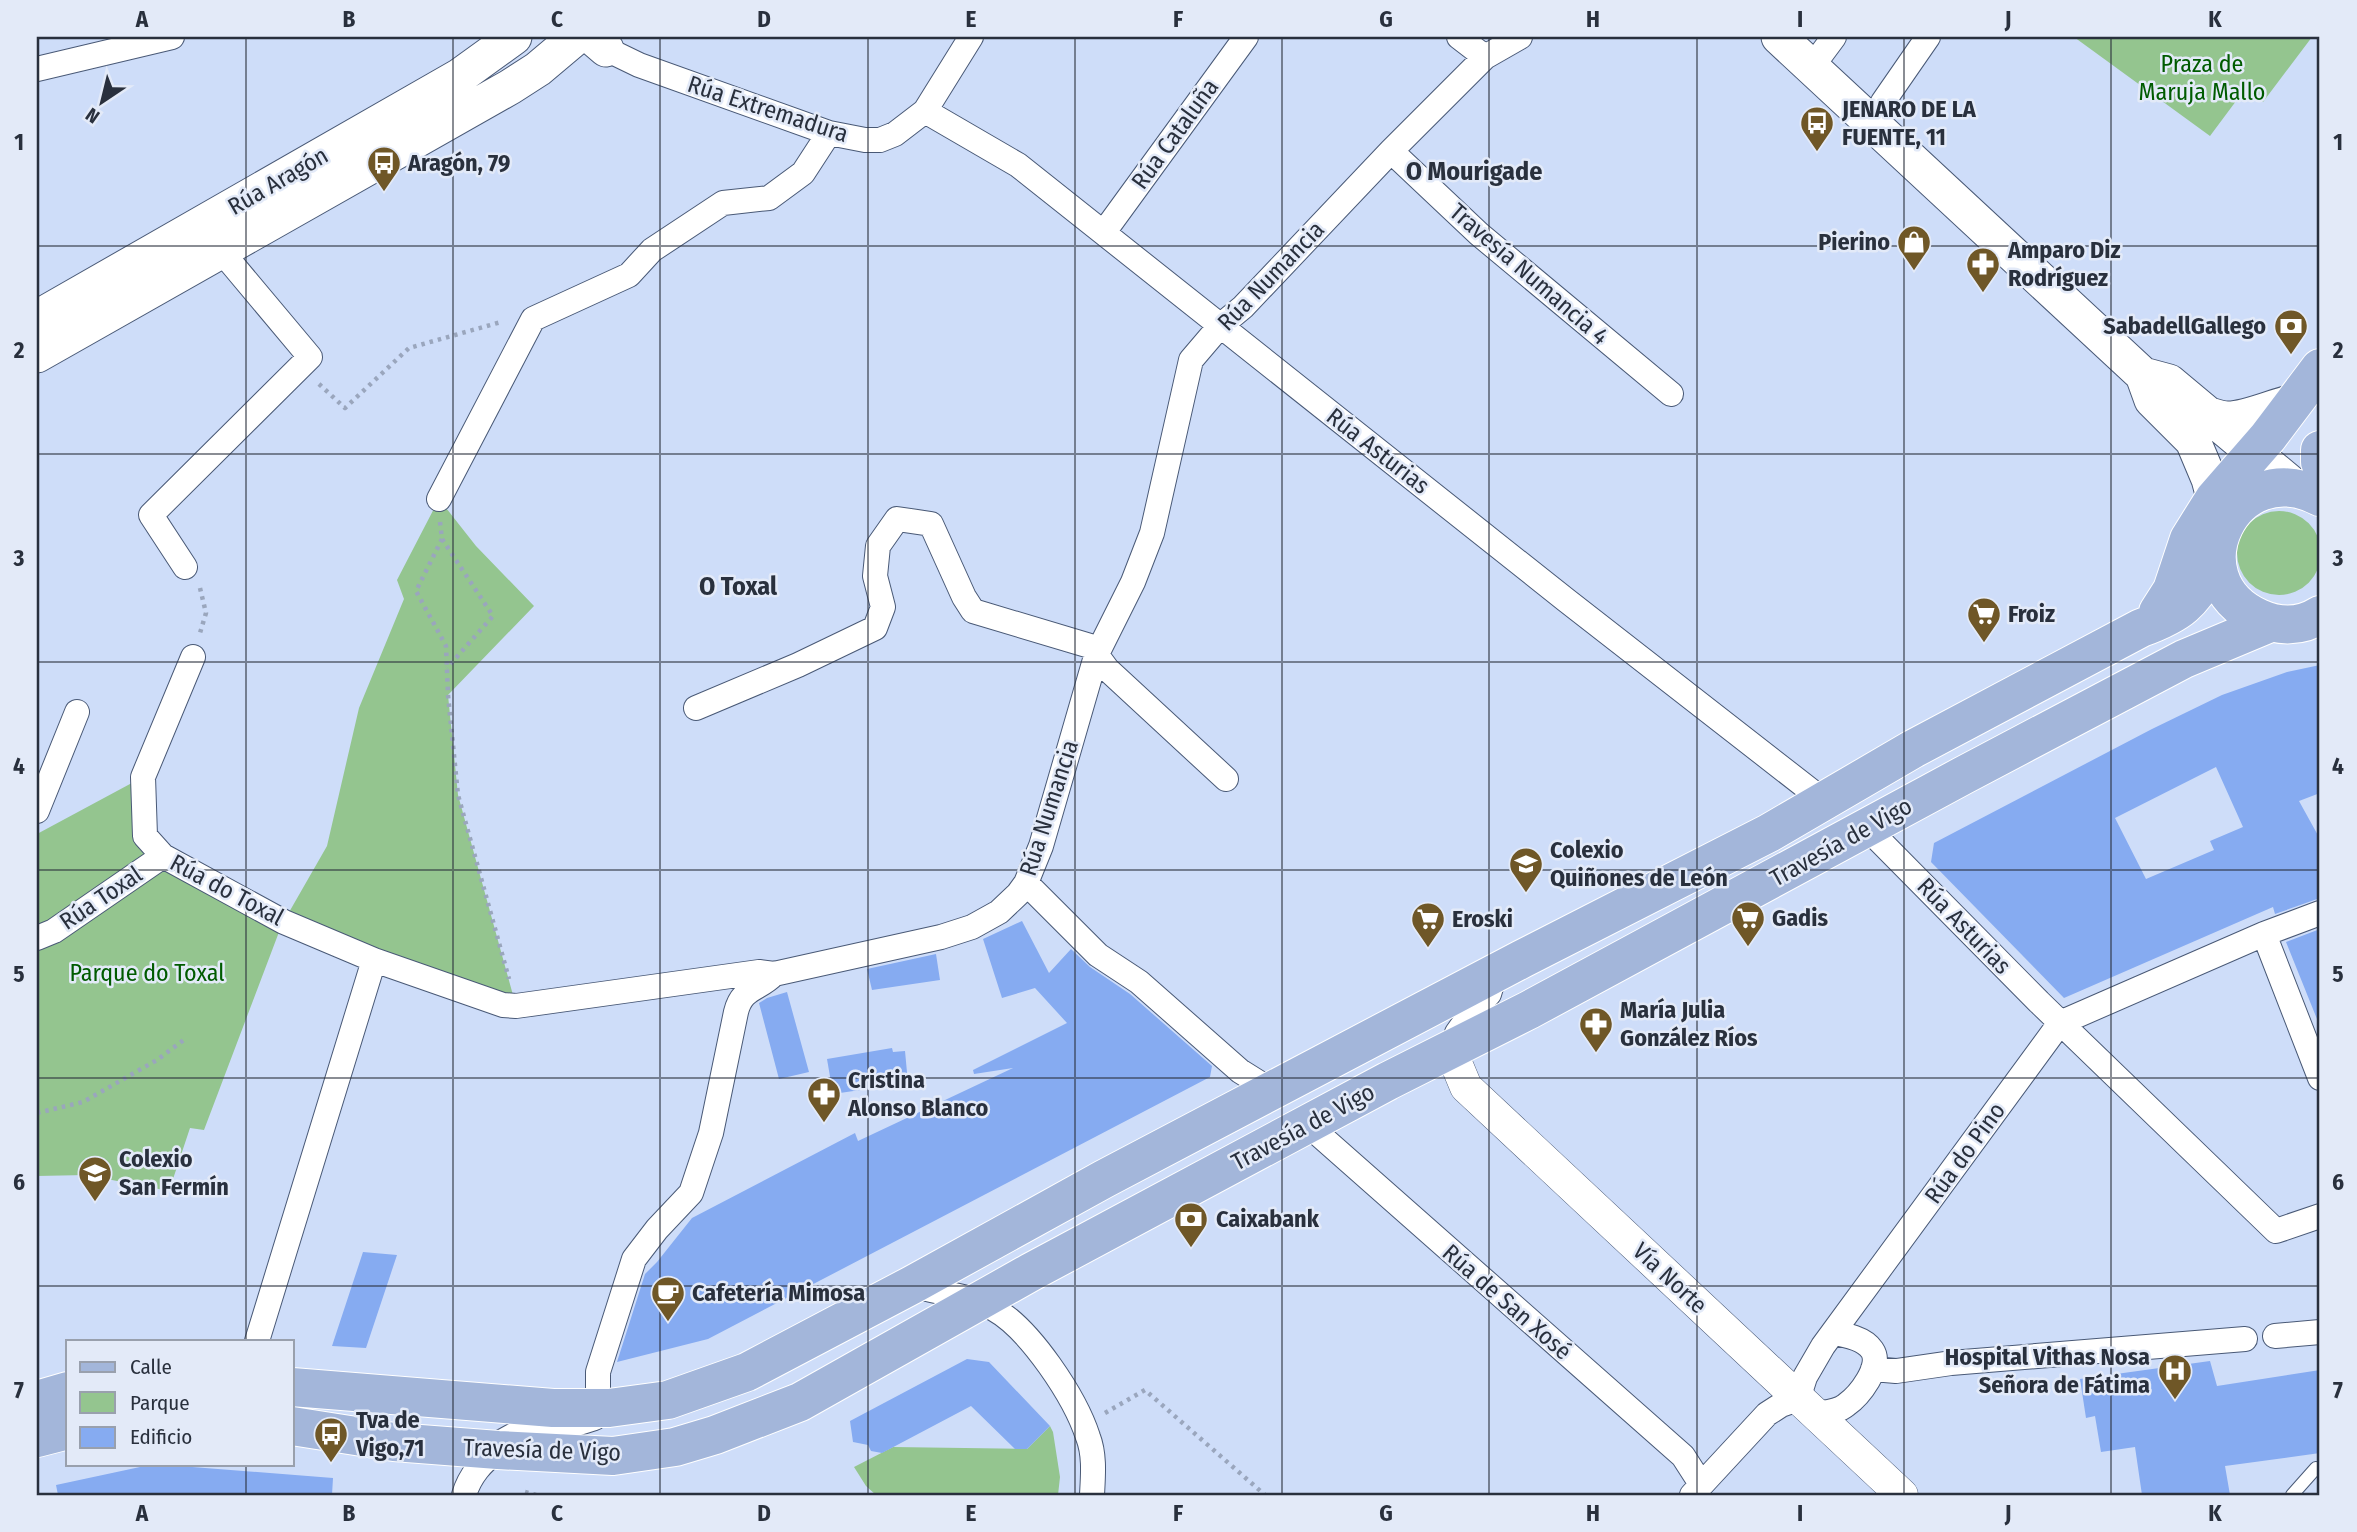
<svg xmlns="http://www.w3.org/2000/svg" width="2357" height="1532" font-family="'Fira Sans Condensed',sans-serif">
  <style>
    .green { fill: #94c58f }
    .building { fill: #86abf1; fill-rule: evenodd }
    .lines { fill: none; stroke-linecap: round; stroke-linejoin: round }
    .service-casing { stroke: #495976; stroke-width: 14 }
    .minor-casing { stroke: #495976; stroke-width: 26 }
    .tertiary-casing { stroke: #495976; stroke-width: 33 }
    .secondary-casing { stroke: #495976; stroke-width: 37 }
    .primary-casing { stroke: #fff; stroke-width: 40 }
    .path { stroke: #9aa6bd; stroke-width: 4.5; stroke-dasharray: 3.5 5; stroke-linecap: butt }
    .service { stroke: #fff; stroke-width: 12 }
    .minor { stroke: #fff; stroke-width: 24 }
    .tertiary { stroke: #fff; stroke-width: 32 }
    .secondary { stroke: #fff; stroke-width: 35 }
    .primary { stroke: #a3b6da; stroke-width: 38 }
    .grid { fill: none; stroke: #29303d; stroke-width: 2; stroke-opacity: 0.55 }
    .labels { text-anchor: middle; dominant-baseline: central; stroke-width: 5; stroke-linejoin: round; paint-order: stroke }
    .park-label { font-size: 24px; fill: #005b00; stroke: #e3eaf8 }
    .street-label { font-size: 24px; fill: #29303d; stroke: #e3eaf8 }
    .poi-label { font-size: 24px; font-weight: bold; fill: #29303d; stroke: #e3eaf8; text-anchor: start }
    .neighbourhood-label { font-size: 26px; font-weight: bold; fill: #29303d; stroke: #e3eaf8 }
    .neatline { fill: none; stroke: #29303d; stroke-width: 2.5 }
    .grid-label { font-size: 23px; text-anchor: middle; font-weight: bold; fill: #29303d }
  </style>
  <rect width="100%" height="100%" fill="#ceddf9"/>
  <path class="green" d="M2074 37H2312L2263 102 2245 89 2210 136Z
    M439 499 476 546 534 606 448 695 458 795 516 1006 279 932 204 1130 190 1128 169 1191 86 1175 37 1176V834L143 777 145 836 284 921 327 846 359 708 404 599 397 580Z
    M2237 553a42 42 0 1 1 84 0a42 42 0 1 1-84 0Z
    M1050 1426 1053 1432 1060 1477 1058 1495H876L866 1486 854 1467 893 1447 1027 1449Z"/>
  <path class="building" d="M2320 665V793L2299 801 2320 839V898L2275 914 2273 907 2064 998 1931 862 1934 843 2152 729 2222 695 2287 672ZM2216 767 2243 827 2210 841 2214 850 2146 879 2115 818Z
    M1022 921 1049 973 1071 949 1090 967 1130 994 1212 1066 1210 1077 708 1339 617 1362 645 1274 657 1262 692 1218 855 1133 858 1141 1013 1068 974 1074 973 1070 1067 1023 1035 988 1002 998 983 939Z
    M2320 929V1024H2319L2286 942Z
    M936 954 940 980 872 990 867 969Z
    M787 992 809 1072 779 1079 759 1003 767 998Z
    M892 1048 893 1052 905 1051 908 1083 833 1094 827 1059Z
    M363 1252 397 1255 366 1348 332 1346Z
    M967 1359 989 1362 1050 1426 1027 1449H1015L971 1406 882 1453 871 1451 868 1445 853 1442 850 1421Z
    M2210 1361 2217 1386 2320 1370V1453L2225 1466 2230 1495H2142L2135 1447 2101 1452 2095 1416 2086 1418 2080 1379Z
    M154 1464 333 1478 332 1495H58L56 1485Z"/>
  <g class="lines">
    <g class="service-casing">
      <path id="service" d="M2292 1495 2316 1468"/>
    </g>
    <g class="minor-casing">
      <path id="minor" d="M1459 37 1485 57
        M606 49 639 65 829 133 865 140H880L895 134 925 111 971 37
        M1811 68 1834 37
        M37 69 172 37
        M925 111 1018 165 1566 600 1824 801
        M1872 125 1883 102 1928 37
        M1391 151 1479 234 1671 394
        M1104 232 1246 37
        M439 499 533 319 629 275 652 250 723 203 769 198 803 173 829 133
        M185 567 151 515 310 357 222 252
        M193 657 143 777 145 836 163 856 284 922 374 960 503 1005 516 1006 759 972 774 974
        M696 708 798 665 875 628 883 607 875 576 878 546 897 519 931 524 964 597 973 611 1090 646 1107 669 1226 779
        M37 811 77 712
        M1868 829 2039 1002 2276 1231 2320 1216
        M1026 883 1098 955 1139 982 1240 1071 1272 1091
        M2264 934 2320 1078
        M37 938 54 931 163 856
        M1452 1050 1457 1033 1469 1016 1489 994 1495 974
        M1307 1124 1683 1456 1701 1484
        M912 1285C938 1293 970 1295 994 1309 1030 1329 1075 1397 1088 1437 1095 1455 1093 1476 1092 1495
        M2275 1336 2320 1332
        M257 1341 374 960
        M1873 1369 1896 1371 1951 1363 2245 1339
        M609 1408 598 1392V1372L634 1259 657 1229 691 1193 711 1133 736 1012C742 987 759 990 774 974L941 937 972 927 999 912 1018 894 1026 883 1041 846 1096 656 1133 582 1152 533 1191 360 1220 326 1243 307 1391 151 1485 57 1520 37
        M1815 1414C1825 1412 1838 1412 1846 1405 1859 1396 1883 1366 1872 1350 1864 1338 1846 1335 1833 1333
        M464 1495C470 1475 482 1462 498 1450
        M1692 1495 1767 1414 1781 1405 1798 1399 1805 1377 1823 1346 2060 1023 2264 934 2320 913"/>
    </g>
    <g class="tertiary-casing">
      <path id="tertiary" d="M1451 1051 1466 1087 1902 1495"/>
    </g>
    <g class="secondary-casing">
      <path id="secondary" d="M592 37 606 49
        M1779 37 2143 375 2169 382 2296 488
        M37 318 460 76 514 37
        M37 355 510 87 538 69 576 37
        M2143 375 2152 400 2193 441 2209 479 2221 523
        M2206 414C2213 416 2221 419 2228 419 2247 419 2274 406 2294 402
        M498 1450 529 1433 592 1413"/>
    </g>
    <g class="primary-casing">
      <path id="primary" d="M2320 450V462
        M2320 497C2233 452 2172 579 2259 618 2279 627 2301 627 2320 615
        M2158 612 2172 590 2189 539 2214 499 2268 437 2320 368
        M292 1387 553 1408H609L668 1400 747 1372 912 1285 1104 1179 1522 959 1769 833 1913 749 2141 628C2187 611 2190 602 2217 562
        M37 1400 68 1391
        M292 1426 394 1442 498 1450 613 1456 675 1447 715 1435 800 1402 1031 1272 1388 1081 1529 1010 1964 775 2184 659 2270 623
        M37 1438 68 1430"/>
    </g>
    <path class="path" d="M319 384 345 408 409 348 501 322
      M440 522 442 539 416 591 446 646 448 695 458 795 509 979
      M442 539 493 616 447 668
      M200 588 206 613 200 633
      M37 1113 83 1102 157 1060 185 1039
      M1105 1413 1145 1390 1265 1495
      M525 1492 536 1495"/>
    <use href="#service" class="service"/>
    <use href="#minor" class="minor"/>
    <use href="#tertiary" class="tertiary"/>
    <use href="#secondary" class="secondary"/>
    <use href="#primary" class="primary"/>
  </g>
  <path class="grid" d="M246 37V1341M453 37V1495M660 37V1495M868 37V1495M1075 37V1495M1282 37V1495M1489 37V1495M1697 37V1495M1904 37V1495M2111 37V1495M37 246H2320M37 454H2320M37 662H2320M37 870H2320M37 1078H2320M37 1286H2320M246 1464V1495"/>
  <defs>
    <g id="bus-pin" transform="scale(1.75)"><path d="M0 17L-7.5 6A9.5 9.5 0 1 1 7.5 6Z" fill="#6f5727" stroke="#e3eaf8"/><path d="M-5-6H5V4H4V6H2V4H-2V6H-4V4H-5ZM-3.5-4V0h7V-4ZM-3.5 1.2v1.5H-2V1.2ZM2 1.2v1.5H3.5V1.2Z" fill="#fff"/></g>
    <g id="shop-pin" transform="scale(1.75)"><path d="M0 17L-7.5 6A9.5 9.5 0 1 1 7.5 6Z" fill="#6f5727" stroke="#e3eaf8"/><path d="M-5-2.5h2.3a2.7 3.5 0 0 1 5.4 0H5L5.5 6h-11ZM-1.5-2.5h3a1.5 2.3 0 0 0-3 0Z" fill="#fff"/></g>
    <g id="pharmacy-pin" transform="scale(1.75)"><path d="M0 17L-7.5 6A9.5 9.5 0 1 1 7.5 6Z" fill="#6f5727" stroke="#e3eaf8"/><path d="M-2-6h4v4h4v4h-4v4h-4v-4h-4v-4h4Z" fill="#fff"/></g>
    <g id="bank-pin" transform="scale(1.75)"><path d="M0 17L-7.5 6A9.5 9.5 0 1 1 7.5 6Z" fill="#6f5727" stroke="#e3eaf8"/><path d="M-6-4H6V4H-6ZM0-2.3a2.3 2.3 0 1 0 0 4.6a2.3 2.3 0 1 0 0-4.6Z" fill="#fff"/></g>
    <g id="supermarket-pin" transform="scale(1.75)"><path d="M0 17L-7.5 6A9.5 9.5 0 1 1 7.5 6Z" fill="#6f5727" stroke="#e3eaf8"/><path d="M-6-5.5h2.5l.6 2H6L4.5 2H-2.5L-4.4-4H-6ZM-1.5 3.2a1.3 1.3 0 1 0 .1 0ZM3 3.2a1.3 1.3 0 1 0 .1 0Z" fill="#fff"/></g>
    <g id="school-pin" transform="scale(1.75)"><path d="M0 17L-7.5 6A9.5 9.5 0 1 1 7.5 6Z" fill="#6f5727" stroke="#e3eaf8"/><path d="M0-5L7-2L0 1L-7-2ZM-4 1L0 2.5L4 1V4Q0 6-4 4Z" fill="#fff"/></g>
    <g id="cafe-pin" transform="scale(1.75)"><path d="M0 17L-7.5 6A9.5 9.5 0 1 1 7.5 6Z" fill="#6f5727" stroke="#e3eaf8"/><path d="M-5.5-4.5H6V0H3Q3 3.5 0 3.5H-2.5Q-5.5 3.5-5.5 0ZM3-3.2v2h1.7v-2ZM-6 4.5H4V6H-6Z" fill="#fff"/></g>
    <g id="hospital-pin" transform="scale(1.75)"><path d="M0 17L-7.5 6A9.5 9.5 0 1 1 7.5 6Z" fill="#6f5727" stroke="#e3eaf8"/><path d="M-5-5h3v3.5h4V-5h3V5h-3V1.5h-4V5h-3Z" fill="#fff"/></g>
  </defs>
  <g fill-rule="evenodd">
    <use href="#bus-pin" x="1817" y="123"/>
    <use href="#bus-pin" x="384" y="163"/>
    <use href="#shop-pin" x="1914" y="242"/>
    <use href="#pharmacy-pin" x="1983" y="264"/>
    <use href="#bank-pin" x="2291" y="326"/>
    <use href="#supermarket-pin" x="1984" y="614"/>
    <use href="#school-pin" x="1526" y="864"/>
    <use href="#supermarket-pin" x="1748" y="918"/>
    <use href="#supermarket-pin" x="1428" y="919"/>
    <use href="#pharmacy-pin" x="1596" y="1024"/>
    <use href="#pharmacy-pin" x="824" y="1094"/>
    <use href="#school-pin" x="95" y="1173"/>
    <use href="#bank-pin" x="1191" y="1219"/>
    <use href="#cafe-pin" x="668" y="1293"/>
    <use href="#hospital-pin" x="2175" y="1371"/>
    <use href="#bus-pin" x="331" y="1434"/>
  </g>
  <g class="labels">
    <g class="park-label">
      <text x="2202" y="64">Praza de<tspan x="2202" dy="28">Maruja Mallo</tspan></text>
      <text x="147" y="973">Parque do Toxal</text>
    </g>
    <g class="street-label">
      <text transform="translate(768 109) rotate(18)">Rúa Extremadura</text>
      <text transform="translate(1175 134) rotate(-54)">Rúa Cataluña</text>
      <text transform="translate(278 181) rotate(-30)">Rúa Aragón</text>
      <text transform="translate(1529 274) rotate(41)">Travesía Numancia 4</text>
      <text transform="translate(1271 276) rotate(-46)">Rúa Numancia</text>
      <text transform="translate(1378 451) rotate(38)">Rúa Asturias</text>
      <text transform="translate(1049 808) rotate(-72)">Rúa Numancia</text>
      <text transform="translate(1841 842) rotate(-29)">Travesía de Vigo</text>
      <text transform="translate(227 890) rotate(28)">Rúa do Toxal</text>
      <text transform="translate(101 898) rotate(-34)">Rúa Toxal</text>
      <text transform="translate(1964 926) rotate(46)">Rúa Asturias</text>
      <text transform="translate(1303 1127) rotate(-28)">Travesía de Vigo</text>
      <text transform="translate(1965 1153) rotate(-54)">Rúa do Pino</text>
      <text transform="translate(1670 1278) rotate(43)">Vía Norte</text>
      <text transform="translate(1507 1302) rotate(41)">Rúa de San Xosé</text>
      <text transform="translate(542 1450) rotate(2)">Travesía de Vigo</text>
    </g>
    <g class="poi-label">
      <text x="1842" y="109">JENARO DE LA<tspan x="1842" dy="28">FUENTE, 11</tspan></text>
      <text x="408" y="163">Aragón, 79</text>
      <text x="1890" y="242" text-anchor="end">Pierino</text>
      <text x="2008" y="250">Amparo Diz<tspan x="2008" dy="28">Rodríguez</tspan></text>
      <text x="2266" y="326" text-anchor="end">SabadellGallego</text>
      <text x="2008" y="614">Froiz</text>
      <text x="1550" y="850">Colexio<tspan x="1550" dy="28">Quiñones de León</tspan></text>
      <text x="1772" y="918">Gadis</text>
      <text x="1452" y="919">Eroski</text>
      <text x="1620" y="1010">María Julia<tspan x="1620" dy="28">González Ríos</tspan></text>
      <text x="848" y="1080">Cristina<tspan x="848" dy="28">Alonso Blanco</tspan></text>
      <text x="119" y="1159">Colexio<tspan x="119" dy="28">San Fermín</tspan></text>
      <text x="1216" y="1219">Caixabank</text>
      <text x="692" y="1293">Cafetería Mimosa</text>
      <text x="2150" y="1357" text-anchor="end">Hospital Vithas Nosa<tspan x="2150" dy="28">Señora de Fátima</tspan></text>
      <text x="356" y="1420">Tva de<tspan x="356" dy="28">Vigo,71</tspan></text>
    </g>
    <g class="neighbourhood-label">
      <text x="1474" y="171">O Mourigade</text>
      <text x="738" y="586">O Toxal</text>
    </g>
  </g>
  <rect width="2357" height="1532" fill="none" stroke="#e3eaf8" stroke-width="77"/>
  <rect x="66" y="1340" width="228" height="126" fill="#e3eaf8" stroke="#99a0ad" stroke-width="2"/>
  <rect x="80" y="1362" width="35" height="10" fill="#a3b6da" stroke="#99a0ad" stroke-width="2"/>
  <text x="130" y="1374" font-size="21" fill="#29303d">Calle</text>
  <rect x="80" y="1392" width="35" height="21" fill="#94c58f" stroke="#99a0ad" stroke-width="2"/>
  <text x="130" y="1410" font-size="21" fill="#29303d">Parque</text>
  <rect x="80" y="1427" width="35" height="21" fill="#86abf1" stroke="#99a0ad" stroke-width="2"/>
  <text x="130" y="1444" font-size="21" fill="#29303d">Edificio</text>
  <g transform="translate(102 102) rotate(215)" stroke="#e3eaf8" stroke-width="5" paint-order="stroke">
  <path d="M0-5L12 26L0 18L-12 26Z" fill="#29303d"/>
  <text y="-10" font-size="19" font-weight="bold" text-anchor="middle" fill="#29303d">N</text>
  </g>
  <rect x="38" y="38" width="2280" height="1456" class="neatline"/>
  <g class="grid-label">
    <text x="142" y="27">A</text>
    <text x="349" y="27">B</text>
    <text x="557" y="27">C</text>
    <text x="764" y="27">D</text>
    <text x="971" y="27">E</text>
    <text x="1178" y="27">F</text>
    <text x="1386" y="27">G</text>
    <text x="1593" y="27">H</text>
    <text x="1800" y="27">I</text>
    <text x="2008" y="27">J</text>
    <text x="2215" y="27">K</text>
    <text x="19" y="150">1</text>
    <text x="2338" y="150">1</text>
    <text x="19" y="358">2</text>
    <text x="2338" y="358">2</text>
    <text x="19" y="566">3</text>
    <text x="2338" y="566">3</text>
    <text x="19" y="774">4</text>
    <text x="2338" y="774">4</text>
    <text x="19" y="982">5</text>
    <text x="2338" y="982">5</text>
    <text x="19" y="1190">6</text>
    <text x="2338" y="1190">6</text>
    <text x="19" y="1398">7</text>
    <text x="2338" y="1398">7</text>
    <text x="142" y="1521">A</text>
    <text x="349" y="1521">B</text>
    <text x="557" y="1521">C</text>
    <text x="764" y="1521">D</text>
    <text x="971" y="1521">E</text>
    <text x="1178" y="1521">F</text>
    <text x="1386" y="1521">G</text>
    <text x="1593" y="1521">H</text>
    <text x="1800" y="1521">I</text>
    <text x="2008" y="1521">J</text>
    <text x="2215" y="1521">K</text>
  </g>
</svg>
